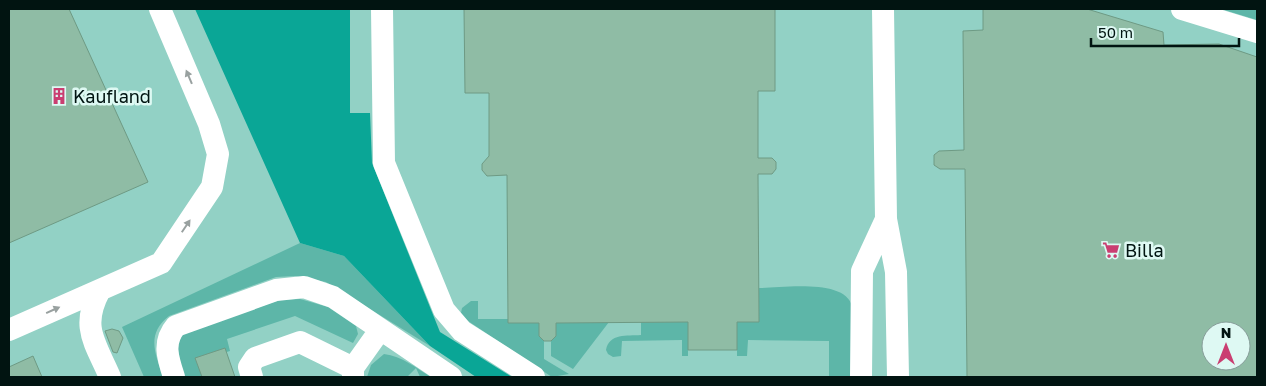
<svg xmlns="http://www.w3.org/2000/svg" width="1266" height="386" font-family="'Golos Text',sans-serif">
  <style>
    .built { fill: #92d1c5; fill-rule: evenodd }
    .green { fill: #5db6a8 }
    .forest { fill: #0aa696 }
    .building { fill: #8fbca5; stroke: #6e9a84; fill-rule: evenodd }
    .lines { fill: none; stroke-linecap: round; stroke-linejoin: round }
    .minor { stroke: #fff; stroke-width: 22 }
    .oneway { fill: #99a1a0 }
    .labels { text-anchor: middle; dominant-baseline: central; stroke-width: 5; stroke-linejoin: round; paint-order: stroke }
    .poi-label { font-size: 18px; fill: #011411; stroke: #def9f3; text-anchor: start }
  </style>
  <rect width="100%" height="100%" fill="#a7ded4"/>
  <path class="built" d="M9 9H1257V377H9ZM1211 331H1241V361H1211Z"/>
  <path class="green" d="M1221 9H1257V20Z
    M300 243 344 256 430 346 326 282 295 276 276 277 169 316C146 334 155 353 163 377H144L122 327Z
    M759 288C781 288 847 278 852 307 856 327 852 356 852 377H829V341L748 340 747 356H737V321L759 322Z
    M300 299 328 307 356 326 358 334 353 343 295 316 227 339 230 351 200 360 205 377H183L177 346 183 333 280 300Z
    M471 301H478V319H508L539 323V336L544 341V359L569 374 552 377 468 321 461 313 462 308Z
    M609 322 573 369 551 356V341L556 323Z
    M641 322H688V356H682V340L622 341 621 356 613 357 608 354 606 350C609 333 627 336 641 335Z
    M384 354C402 356 416 368 431 377H420L416 368 407 377H367L371 365Z"/>
  <path class="forest" d="M195 9H350V113H370L372 163 440 332 512 377H476L430 346 344 256 300 243Z"/>
  <path class="building" d="M9 9H69L148 182 9 243Z
    M464 9H775V91H758V158H772L776 162V169L772 174H758L759 322H737V350H688V322L556 323V336L551 341H544L539 336V323H508L507 175 487 176 482 170V164L489 156V93H465Z
    M983 9H1087L1163 32 1164 45 1219 44 1257 57V377H967L965 169H940L934 165V155L939 151 964 150 963 31 983 30ZM1211 331H1241V361H1211Z
    M112 329 119 331 123 338 117 353 113 352 105 331Z
    M225 348 235 377H202L195 358Z
    M33 356 42 377H9V367Z"/>
  <g class="lines">
    <path class="minor" d="M382 9 384 163 444 310 462 331 534 377
      M1182 9 1257 32
      M886 219 896 272 898 377
      M100 290C80 327 95 342 110 377
      M9 330 161 263 212 187 218 154 209 124 160 9
      M174 377C168 359 162 342 176 326L276 290 304 287 333 297 451 377
      M252 377 249 367 255 358 300 342 353 368
      M353 377V368L380 330
      M861 377 862 271 886 219 883 9"/>
  </g>
  <defs><path id="oneway-solid" d="M-6-.8H1V-3.2L6.5 0L1 3.2V.8H-6Z" transform="scale(1.25)"/></defs>
  <g class="oneway">
    <use href="#oneway-solid" transform="translate(189 77) rotate(-113)"/>
    <use href="#oneway-solid" transform="translate(186 226) rotate(-56)"/>
    <use href="#oneway-solid" transform="translate(53 310) rotate(-24)"/>
  </g>
  <defs>
    <g id="building-bare" transform="scale(1.35)"><path d="M-4-6H4V6H1V3H-1V6H-4ZM-2.5-4.3h1.7v1.8h-1.7ZM.8-4.3h1.7v1.8H.8ZM-2.5-1h1.7V.8h-1.7ZM.8-1h1.7V.8H.8Z" fill="#ca3e71" stroke="#def9f3" stroke-width="2.5" paint-order="stroke"/></g>
    <g id="supermarket-bare" transform="scale(1.35)"><path d="M-6-5.5h2.5l.6 2H6L4.5 2H-2.5L-4.4-4H-6ZM-1.5 3.2a1.3 1.3 0 1 0 .1 0ZM3 3.2a1.3 1.3 0 1 0 .1 0Z" fill="#ca3e71" stroke="#def9f3" stroke-width="2.5" paint-order="stroke"/></g>
  </defs>
  <g fill-rule="evenodd">
    <use href="#building-bare" x="59" y="96"/>
    <use href="#supermarket-bare" x="1111" y="250"/>
  </g>
  <g class="labels">
    <g class="poi-label">
      <text x="73" y="96">Kaufland</text>
      <text x="1125" y="250">Billa</text>
    </g>
  </g>
  <rect width="1266" height="386" fill="none" stroke="#011411" stroke-width="20"/>
  <g transform="translate(1226 346)"><circle r="24" fill="#def9f3" stroke="#869d99"/>
  <path d="M0-4L9 19L0 12L-9 19Z" fill="#ca3e71"/>
  <text y="-8" font-size="14" font-weight="bold" text-anchor="middle" fill="#011411">N</text>
  </g>
  <path d="M1091 38v8h148v-8" fill="none" stroke="#011411" stroke-width="2.5"/>
  <text x="1098" y="38" font-size="15" fill="#011411" stroke="#def9f3" stroke-width="4" paint-order="stroke">50 m</text>
</svg>
